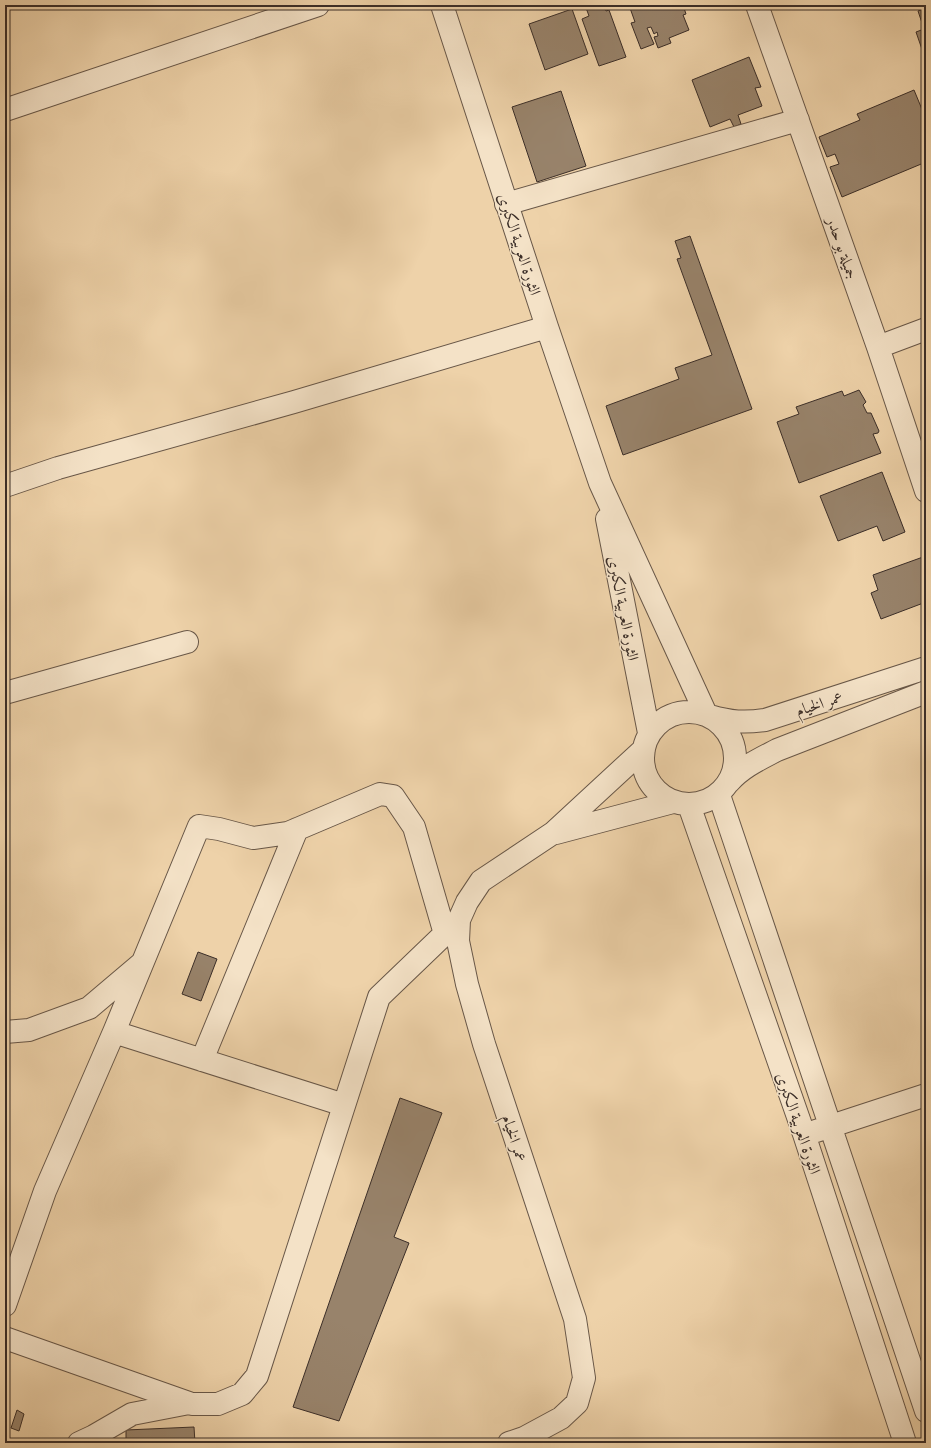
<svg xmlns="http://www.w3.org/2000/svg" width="931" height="1448" font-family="'Gentium Book Plus',Amiri,serif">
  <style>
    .building { fill: #98836b; stroke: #3b2e28 }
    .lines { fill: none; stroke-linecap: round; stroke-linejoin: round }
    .minor-casing { stroke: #685748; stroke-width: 24 }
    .minor { stroke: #f4e2c7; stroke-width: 22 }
    .labels { text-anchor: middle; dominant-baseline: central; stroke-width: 3; stroke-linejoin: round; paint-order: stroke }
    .street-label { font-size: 16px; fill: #3b2e28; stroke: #f4e2c7 }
  </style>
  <rect width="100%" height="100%" fill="#eed2a9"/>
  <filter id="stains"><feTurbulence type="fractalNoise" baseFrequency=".005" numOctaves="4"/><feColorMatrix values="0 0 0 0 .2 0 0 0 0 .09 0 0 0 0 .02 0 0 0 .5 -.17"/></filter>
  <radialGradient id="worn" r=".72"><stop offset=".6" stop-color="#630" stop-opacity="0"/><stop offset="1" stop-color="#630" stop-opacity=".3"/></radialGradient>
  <path class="building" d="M585 5H604L606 11 609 10 626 57 599 66 582 19 589 16Z
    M638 5 656 6 683 5 686 14 683 15 689 30 669 38 671 43 658 48 654 37 658 36 657 32 654 34 651 27 647 28 654 44 641 49 631 23 635 22 630 8Z
    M926 8V57L925 58 916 32 924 29 918 11Z
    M572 9 588 54 545 70 529 24Z
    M749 57 761 87 755 88 762 106 738 115 741 124 734 127 730 119 710 127 692 80Z
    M914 90 926 119V162L842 197 830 167 839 164 835 154 827 157 819 137 860 120 857 114Z
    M561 91 586 166 537 182 512 107Z
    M690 236 752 409 623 455 606 406 679 379 675 368 712 355 677 259 681 258 675 241Z
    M859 390 866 402 863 405 867 413H871L879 431 878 433 873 434 881 453 799 483 777 422 799 414 796 407 842 391 844 396Z
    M882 472 905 532 883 541 877 526 838 541 820 496Z
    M923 557 926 565V602L881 619 871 593 878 590 873 575Z
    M198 952 217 959 201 1001 182 994Z
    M400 1098 442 1113 394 1237 409 1243 339 1421 293 1407Z
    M17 1410 24 1414 19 1431 11 1428Z
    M194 1427 195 1443H126V1430Z"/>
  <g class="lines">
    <g class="minor-casing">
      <path id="minor" d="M442 5 547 327 600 483 706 714
        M757 5 878 347 926 491
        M5 110 318 5
        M506 204 798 120
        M878 347 926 329
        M5 486 58 468 294 402 547 327
        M607 519 649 733
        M5 693 187 642
        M643 758a46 46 0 1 1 92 0a46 46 0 1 1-92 0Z
        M710 716C731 722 744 723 765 720L926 668
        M729 782C742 767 760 759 777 750L926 692
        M719 795 926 1411
        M689 805 804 1134 905 1443
        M556 833 673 802
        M5 1032 29 1030 89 1008 141 964
        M202 1060 297 829
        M344 1105 114 1032 199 826 219 829 253 838 288 833 380 794 393 796 414 827 445 934
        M816 1131 926 1095
        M5 1305 45 1191 114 1032
        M5 1338 192 1404H218L242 1394 257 1376 379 997 455 924
        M79 1443 94 1436 132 1414 189 1403
        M509 1443 524 1438 561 1418 577 1403 584 1378 575 1319 484 1044 467 984 458 941 459 920 467 902 481 881 553 833 644 749"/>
    </g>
    <use href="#minor" class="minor"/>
  </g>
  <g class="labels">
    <g class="street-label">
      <text transform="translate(520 244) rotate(72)">الثورة العربية الكبرى</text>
      <text transform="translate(843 248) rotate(71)">جميلة بو حدر</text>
      <text transform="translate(624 608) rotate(79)">الثورة العربية الكبرى</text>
      <text transform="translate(819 703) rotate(-18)">عمر الخيام</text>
      <text transform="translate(799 1123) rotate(71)">الثورة العربية الكبرى</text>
      <text transform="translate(515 1138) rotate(72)">عمر الخيام</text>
    </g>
  </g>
  <rect width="931" height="1448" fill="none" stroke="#eed2a9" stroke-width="20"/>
  <rect x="6" y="6" width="919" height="1436" fill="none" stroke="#3b2e28" stroke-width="2"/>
  <rect x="10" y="10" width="911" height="1428" fill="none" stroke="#3b2e28"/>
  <rect width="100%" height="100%" filter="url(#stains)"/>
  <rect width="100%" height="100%" fill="url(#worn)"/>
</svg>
